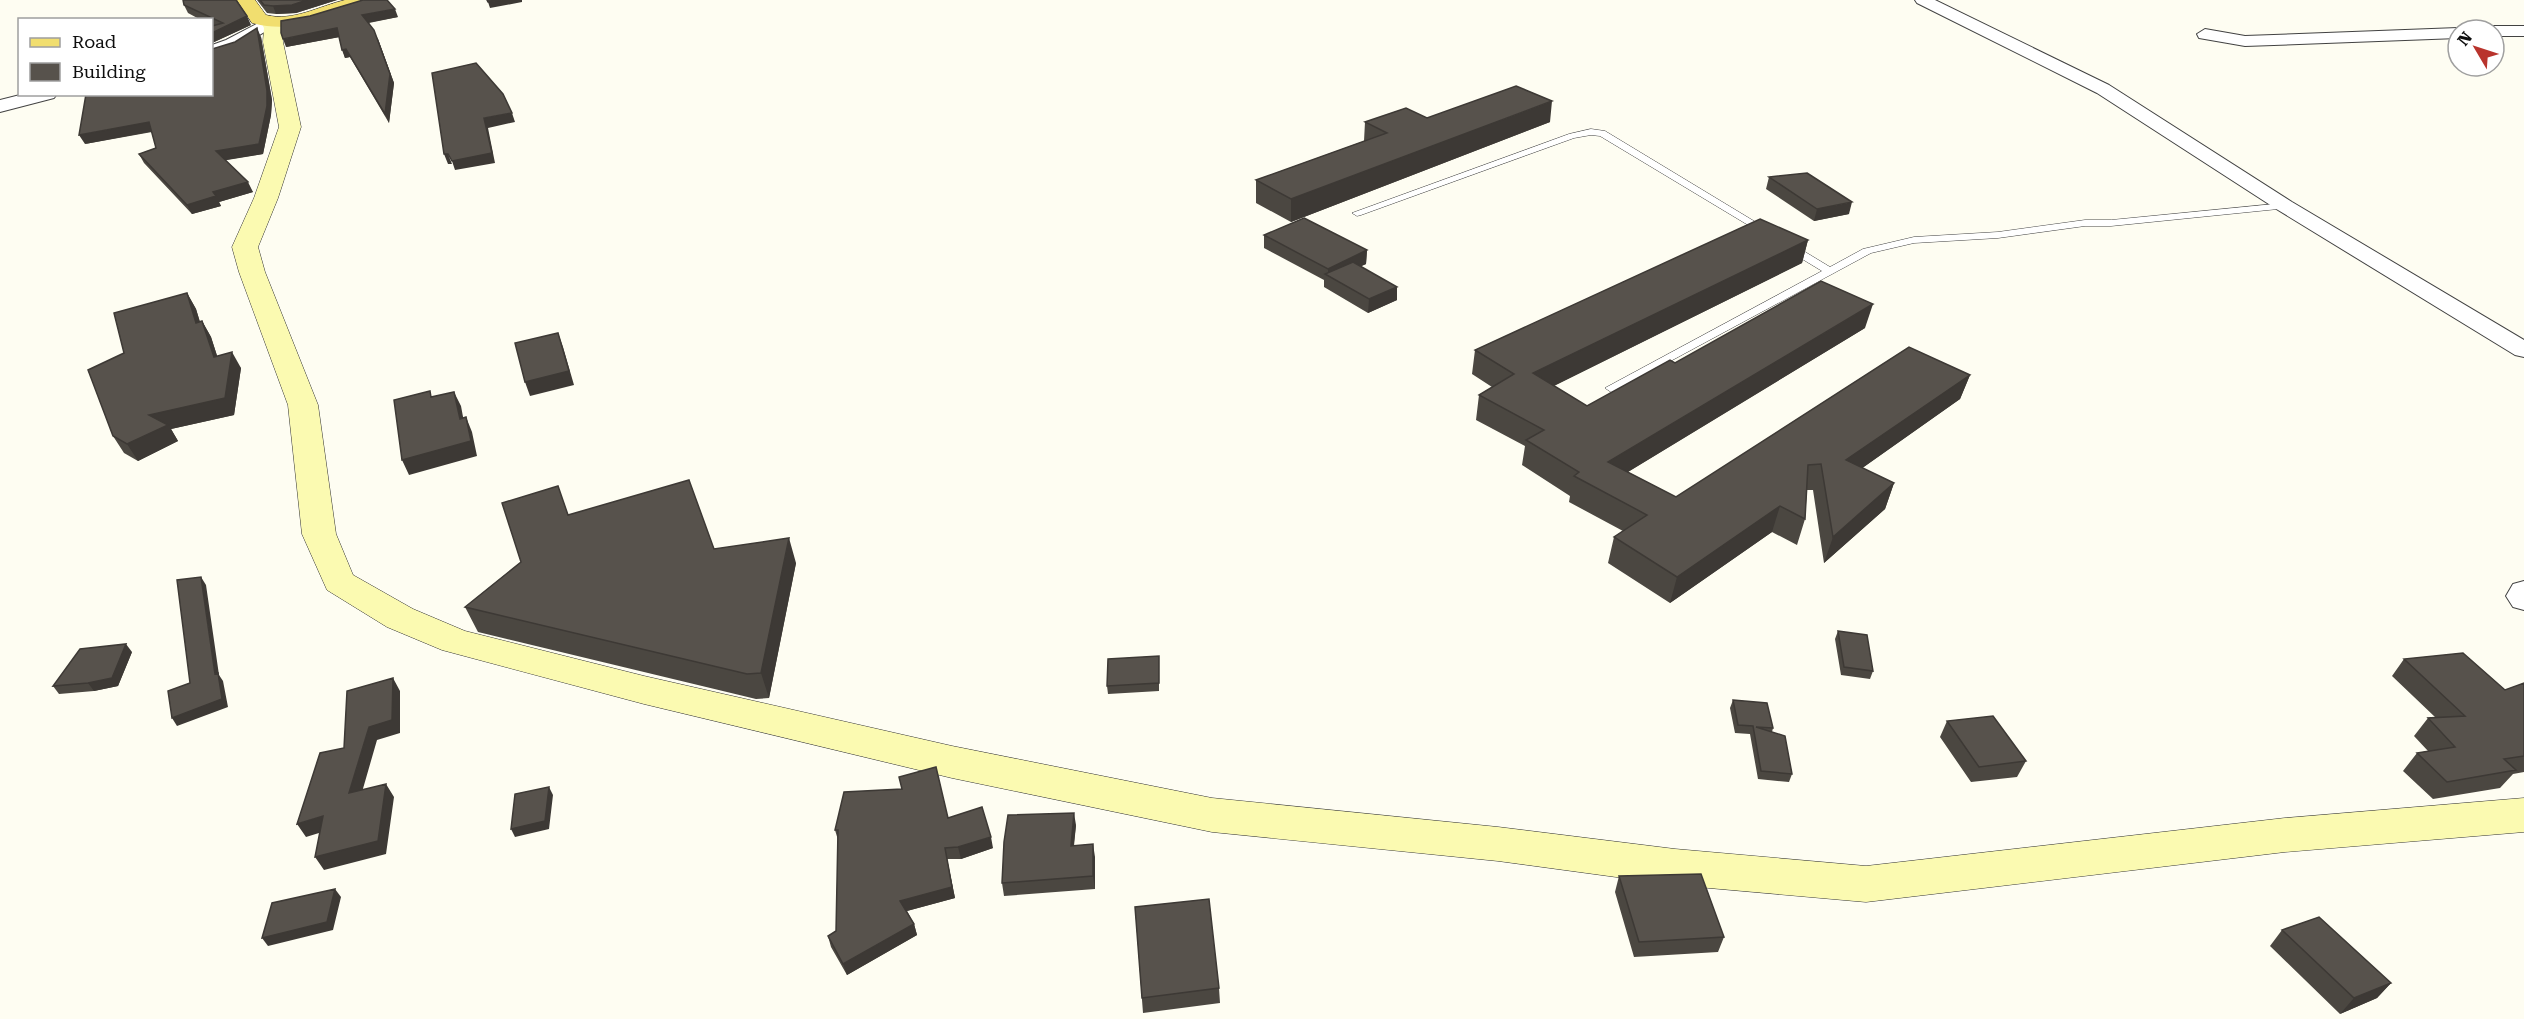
<svg xmlns="http://www.w3.org/2000/svg" width="2524" height="1019" font-family="'Roboto Serif',serif">
  <style>
    .lines { fill: none; stroke-linecap: round; stroke-linejoin: round }
    .lane-casing { stroke: #424242; stroke-width: 1 }
    .street-casing { stroke: #424242; stroke-width: 2 }
    .secondary-casing { stroke: #313131; stroke-width: 1 }
    .primary-casing { stroke: #202020; stroke-width: 1 }
    .lane { fill: #fff; fill-rule: evenodd }
    .street { fill: #fff; fill-rule: evenodd }
    .secondary { fill: #fbfab1; fill-rule: evenodd }
    .primary { fill: #f1de6f; fill-rule: evenodd }
    .wall { fill: #4b4741 }
    .shaded-wall { fill: #3d3935 }
    .building { fill: #57524c; stroke: #3d3935; stroke-width: 1.5 }
  </style>
  <rect width="100%" height="100%" fill="#fefdf2"/>
  <g class="lines">
    <g class="lane-casing">
      <path id="lane" d="M1591 129 1605 131 1772 232 1771 234H1763L1600 136 1591 135 1574 138 1361 215 1357 216 1352 213 1569 134Z
        M2285 203 2290 206 2288 208 2111 226H2085L1998 238 1914 243 1871 253 1615 391 1611 392 1605 388 1822 271 1784 248V244H1792L1830 267 1863 249 1914 237 1998 232 2085 220H2111Z"/>
    </g>
    <g class="street-casing">
      <path id="street" d="M1915 0H1935L2109 85 2292 202 2524 340V357L2515 355 2278 210 2097 93 1917 3Z
        M270 17 276 19 278 22 276 25 238 48 212 56V45L226 40Z
        M2494 26H2524V36H2494V30H2486Z
        M2458 28 2464 30H2458V38L2245 46 2199 38 2197 34 2205 29 2245 36Z
        M24 94H57L54 98 0 112V100Z
        M2524 581V610L2513 607 2506 596 2513 584Z"/>
    </g>
    <g class="secondary-casing">
      <path id="secondary" d="M270 16 277 18 282 28 283 42 301 127 278 198 258 247 265 272 318 405 336 534 353 575 413 609 465 631 644 676 952 746 1212 798 1498 827 1675 849 1866 866 2285 818 2524 798V832L2285 852 1866 902 1675 885 1498 861 1212 832 952 778 644 704 442 650 387 627 327 590 302 534 288 405 239 272 232 247 254 198 279 127 263 42 264 28 261 22 263 18Z"/>
    </g>
    <g class="primary-casing">
      <path id="primary" d="M237 0H255L266 15C293 22 319 6 345 0 354 0 365 0 374 0L371 4C333 16 293 35 252 23Z"/>
    </g>
    <use href="#lane" class="lane"/>
    <use href="#street" class="street"/>
    <use href="#secondary" class="secondary"/>
    <use href="#primary" class="primary"/>
  </g>
  <path class="wall" d="M257 0H337L296 13 276 14 267 13Z
    M184 5 251 25 212 43V26H214L212 24V20H201L188 13Z
    M339 8 398 17 369 23 378 39 394 83 389 123 350 57 345 58 339 37 286 47 310 16Z
    M261 37 272 100 271 115 263 154 225 160 253 192 219 202 221 206 192 214 144 163 139 154 156 148 152 132 85 144Z
    M1427 118 1550 122 1291 222 1256 203V180L1364 141 1365 122Z
    M1769 177 1849 214 1814 221 1766 189Z
    M1264 235 1367 250 1366 264 1361 266 1397 300 1368 313 1324 287V280L1264 248Z
    M1808 240 1802 263 1554 386 1587 406 1675 363 1865 328 1628 472 1676 497 1970 375 1960 399 1862 468 1894 483 1885 509 1824 563 1813 490H1807L1805 519 1797 545 1772 532 1670 603 1608 563 1614 537 1623 531 1569 502 1570 496 1522 465 1525 446 1476 420 1479 395 1492 387 1472 374 1475 350Z
    M187 293 196 309 200 322 202 321 211 337 217 356 241 368 234 415 171 429 178 441 138 461 124 453 113 436 124 353Z
    M569 514 714 549 796 563 769 698 756 699 478 632 465 607 521 562Z
    M1838 631 1873 671 1870 679 1841 675 1835 639Z
    M132 652 118 686 94 691 59 694 53 686Z
    M2404 659 2505 690 2524 683V772L2513 774 2500 788 2433 799 2403 771 2417 753 2428 751 2414 736 2428 718 2435 717 2392 676Z
    M1159 664V691L1108 694 1107 686Z
    M1733 700 1773 728 1772 732 1792 774 1789 782 1758 779 1750 734 1735 733 1730 708Z
    M1947 721 2026 761 2017 777 1971 782 1940 737Z
    M948 818 993 848 961 859H947L955 898 907 911 914 924 917 935 847 975 831 947 828 936 836 931 838 840 835 830Z
    M1076 825 1074 846 1095 857V889L1004 896 1002 883Z
    M1619 876 1724 937 1718 952 1634 957 1615 892Z
    M1135 907 1219 988 1220 1003 1143 1013Z
    M2282 930 2391 983 2377 998 2340 1014 2270 946Z"/>
  <path class="shaded-wall" d="M307 0H337L296 13 276 14 273 6Z
    M502 0H522V2L490 8 488 2Z
    M395 9 398 17 366 23 362 15Z
    M247 16 251 25 212 43V33Z
    M257 28 261 37 272 100 271 115 263 154 221 161 216 151Z
    M337 28 340 37 286 47 283 39Z
    M378 39 394 83 389 123 385 114Z
    M346 49 350 57 345 58 342 50Z
    M1552 101 1550 122 1291 222V199Z
    M512 113 515 122 488 128 495 163 455 170 452 161 484 118Z
    M149 122 154 131 85 144 79 135Z
    M444 154H448L452 164H448Z
    M248 182 253 192 219 202 221 206 192 214 187 205 213 192Z
    M1852 202 1849 214 1814 221 1817 209Z
    M1808 240 1802 263 1529 398 1533 373Z
    M1367 250 1366 264 1334 279 1328 276V269Z
    M1397 287V300L1368 313 1369 299Z
    M187 293 196 309 205 339 196 323Z
    M1873 304 1865 328 1603 487 1608 462Z
    M202 321 211 337 223 374 214 357Z
    M558 333 563 347 574 385 530 396 525 382Z
    M232 352 241 368 234 415 171 429 178 441 138 461 127 444 149 415Z
    M1970 375 1960 399 1837 486 1846 460Z
    M454 392 461 406 466 433 460 419Z
    M466 417 472 432 477 456 409 475 402 460Z
    M1894 483 1885 509 1824 563 1833 537Z
    M1780 506 1772 532 1670 603 1677 577Z
    M789 538 796 563 769 698 761 673Z
    M201 577 206 585 219 675 223 681 228 707 177 726 172 718 215 674Z
    M126 644 132 652 118 686 94 691 88 683Z
    M393 678 400 691V733L377 740 358 806 349 793 369 727Z
    M386 784 394 797 386 854 324 870 315 857Z
    M549 787 553 795 549 829 515 837 511 829Z
    M1074 813 1076 825 1072 859 1071 846Z
    M323 816 332 829 306 837 297 824Z
    M991 837 993 848 961 859 958 847Z
    M1093 844 1095 857V889L1093 876Z
    M945 848 955 898 903 912 900 901Z
    M335 889 341 897 333 930 268 946 262 938Z
    M914 924 917 935 847 975 843 964Z
    M2391 983 2377 998 2340 1014 2354 998Z"/>
  <path class="building" d="M183 0H236L247 16 212 33V26L223 23 184 5Z
    M260 0H307L292 5 273 6 264 5Z
    M363 0H387L395 9 362 15 374 30 390 74 385 114 346 49 342 50 337 28 283 39 281 33V21L310 16Z
    M487 0H502L488 2Z
    M257 28 267 91V106L259 144 216 151 248 182 213 192 216 196 187 205 139 154 156 148 149 122 79 135 86 94H212V49L235 42Z
    M476 63 503 94 512 113 484 118 492 153 452 161 448 154H444L432 73Z
    M1516 86 1552 101 1291 199 1256 180 1387 133 1365 122 1406 108 1427 118Z
    M1807 173 1852 202 1817 209 1769 177Z
    M1304 218 1367 250 1328 269 1264 235Z
    M1760 219 1808 240 1533 373 1587 406 1670 360 1675 363 1821 281 1873 304 1608 462 1676 497 1909 347 1970 375 1846 460 1894 483 1833 537 1821 464 1808 465 1805 519 1780 506 1677 577 1614 537 1647 515 1574 476 1579 472 1526 440 1544 430 1479 395 1514 374 1475 350Z
    M1353 262 1397 287 1369 299 1325 274Z
    M187 293 196 323 202 321 214 357 232 352 225 398 149 415 168 425 127 444 113 436 88 370 124 353 114 313Z
    M558 333 569 371 525 382 515 343Z
    M430 391 431 397 454 392 460 419 466 417 471 441 402 460 394 400Z
    M689 480 714 549 789 538 761 673 747 674 465 607 521 562 502 503 558 486 568 515Z
    M201 577 215 674 218 673 222 699 172 718 168 691 190 683 177 580Z
    M1838 631 1867 635 1873 671 1844 667Z
    M126 644 112 678 88 683 53 686 80 649Z
    M2463 653 2505 690 2524 683V756L2504 759 2516 770 2447 782 2417 753 2455 747 2428 718 2465 716 2404 659Z
    M1159 656V683L1107 686 1108 659Z
    M393 678 392 720 369 727 349 793 386 784 378 841 315 857 323 816 297 824 320 753 344 748 347 691Z
    M1733 700 1767 703 1773 728 1756 727 1785 736 1792 774 1761 771 1753 726 1738 725Z
    M1993 716 2026 761 1979 767 1947 721Z
    M936 767 948 818 982 807 991 837 958 847 945 848 952 887 900 901 914 924 843 964 828 936 836 931 838 830H835L844 792 902 789 899 777Z
    M549 787 545 821 511 829 515 794Z
    M1074 813 1071 846 1093 844V876L1002 883 1004 842 1008 815Z
    M1701 874 1724 937 1639 942 1619 876Z
    M335 889 327 922 262 938 272 903Z
    M1209 899 1219 988 1142 998 1135 907Z
    M2319 917 2391 983 2354 998 2282 930Z"/>
  <rect x="18" y="18" width="195" height="78" fill="#ffffff" stroke="#9f9f9f" stroke-width="1.5"/>
  <rect x="30" y="38" width="30" height="9" fill="#f1de6f" stroke="#9f9f9f" stroke-width="1.5"/>
  <text x="72" y="48" font-size="18" fill="#0f0f0f">Road</text>
  <rect x="30" y="63" width="30" height="18" fill="#57524c" stroke="#9f9f9f" stroke-width="1.5"/>
  <text x="72" y="78" font-size="18" fill="#0f0f0f">Building</text>
  <g transform="translate(2476 48) rotate(309)"><circle r="28" fill="#ffffff" stroke="#9f9f9f" stroke-width="1.5"/>
  <path d="M0-4.5L10 22L0 15L-10 22Z" fill="#b9342d"/>
  <text y="-9" font-size="16" font-weight="bold" text-anchor="middle" fill="#0f0f0f">N</text>
  </g>
</svg>
